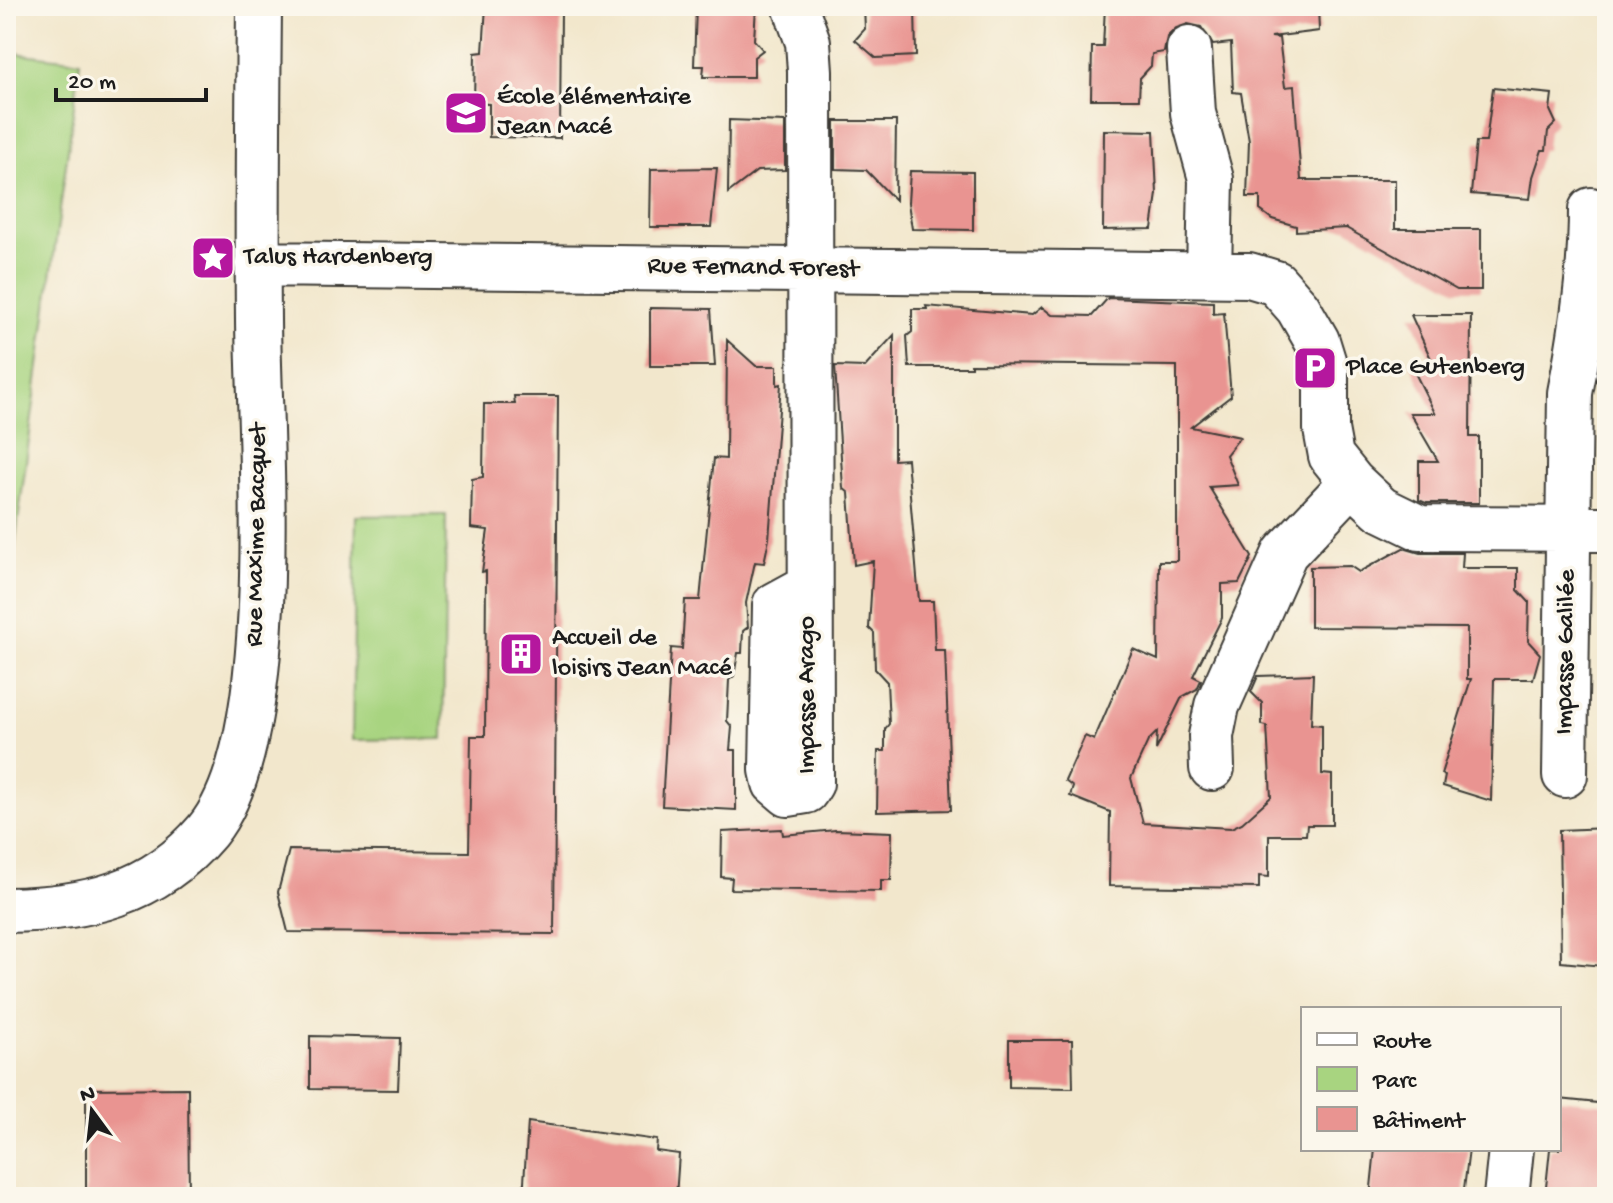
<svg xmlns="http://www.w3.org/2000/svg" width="1613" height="1203" font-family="'Gochi Hand',sans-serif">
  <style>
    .green { fill: #a8d480; stroke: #62784e; stroke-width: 2 }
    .building { fill: #e99491 }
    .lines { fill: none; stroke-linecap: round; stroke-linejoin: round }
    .street-casing { stroke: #3c3a36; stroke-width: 48 }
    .street { stroke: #fff; stroke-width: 44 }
    .labels { text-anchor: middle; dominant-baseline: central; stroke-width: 7; stroke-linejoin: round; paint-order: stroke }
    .poi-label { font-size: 26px; fill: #1c1c1c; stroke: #fbf7ec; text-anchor: start }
    .street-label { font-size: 26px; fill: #1c1c1c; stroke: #fbf7ec }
  </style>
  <rect width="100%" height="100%" fill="#fbf7ec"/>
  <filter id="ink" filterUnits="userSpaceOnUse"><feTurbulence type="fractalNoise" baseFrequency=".0125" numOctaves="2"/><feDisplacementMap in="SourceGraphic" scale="16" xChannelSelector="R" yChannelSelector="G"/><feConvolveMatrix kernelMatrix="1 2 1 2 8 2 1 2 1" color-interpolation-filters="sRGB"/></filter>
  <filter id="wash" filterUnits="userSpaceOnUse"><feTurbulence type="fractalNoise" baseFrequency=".006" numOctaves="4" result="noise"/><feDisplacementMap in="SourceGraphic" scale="32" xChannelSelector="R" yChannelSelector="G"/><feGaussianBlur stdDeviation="1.8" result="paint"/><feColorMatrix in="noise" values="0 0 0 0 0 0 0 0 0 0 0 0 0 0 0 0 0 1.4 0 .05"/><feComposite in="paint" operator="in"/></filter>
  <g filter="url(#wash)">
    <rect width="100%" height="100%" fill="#f2e7cc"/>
    <path class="green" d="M6 52 80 61 6 611Z
      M446 515 443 739 352 740 356 516Z"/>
    <g id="blocks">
      <path class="building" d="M486 6H561L560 138 489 137V104L474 103 475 53 483 52Z
        M696 6H756L754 40 763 50 754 57V77H703L704 66H694Z
        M864 6H915L916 56 876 58 855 40 865 29Z
        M1105 6H1318L1319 31 1271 37 1279 38 1285 87 1294 86 1301 180H1395V229H1481V290H1457L1346 228 1296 231V226L1272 219 1260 210V197H1247L1249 141 1241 93 1233 92 1231 43 1213 45 1201 27 1188 24 1176 28 1167 37 1164 52 1152 54 1151 66 1140 78 1139 99H1091L1092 47H1103Z
        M1493 88 1552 94 1550 110 1556 123 1548 131 1546 150H1542L1533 177 1530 199 1471 194 1476 142H1486Z
        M729 120 785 122V170L757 171 728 193Z
        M835 121H896L895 200 866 170 835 169Z
        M1104 130 1154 131 1157 194 1152 229 1103 230Z
        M717 168 711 227H650L651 169Z
        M910 171 973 172V230L912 229 908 203Z
        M1108 298 1213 302V314L1224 313 1231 396 1191 427 1240 437 1226 455 1238 485 1209 487 1252 557 1239 583 1222 584V618L1193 676 1201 680 1197 689 1182 697 1156 750 1157 732 1148 741 1131 778 1143 823 1231 828 1242 823 1271 797 1267 726 1262 725V703L1251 692 1258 676 1313 674 1311 724 1322 725V774L1332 775V825H1307L1306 835H1269V877L1259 876V888L1109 886 1110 812 1070 796 1073 787 1065 781 1085 736 1094 740 1133 649 1158 660 1159 561H1177V366L971 364V367H909L907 336 912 332V309H927L926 306 1032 315 1042 307 1052 315 1092 316Z
        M650 308 711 309 715 366H650Z
        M1411 315H1471L1470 437H1479V503H1426L1419 500V461H1438L1410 413H1435L1410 363 1432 361Z
        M894 335V460L907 459 919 601H933L935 650H945L951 810 877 812 878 751H885V729L889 724 887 682 875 669 874 633 869 628 873 561 854 565 849 493 843 488 835 366 865 367Z
        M727 340 756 366H777V385L781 384 769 539 764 563 755 562 746 603 748 627 743 631 742 653H738L734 676 729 680 727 721 732 727 730 750H736V810L662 806 671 648 682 649 685 600H700L714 458 726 459Z
        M514 396H558L554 934 288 932 278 892 289 850 469 852 471 736H485L486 571 482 572 488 530 471 528 472 479 483 477 484 404H515Z
        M1403 548 1420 553H1463L1462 568H1518V590L1529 602 1528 641 1540 654 1533 679H1494L1491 801 1443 786 1445 776 1441 774 1471 679H1467V628L1310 627V567L1350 566 1359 572Z
        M1607 828V930L1603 966 1561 962 1559 830Z
        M782 829 783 835 836 830 892 832 891 880H881V891L731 889 732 878 721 877 722 832Z
        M310 1036 400 1038 398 1090 310 1089Z
        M1009 1040H1072L1073 1088 1009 1087Z
        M188 1088 189 1197H86V1089Z
        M1559 1099 1607 1104V1197H1545L1550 1149H1559Z
        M528 1122 657 1140 656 1151 679 1154 676 1197H523Z
        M1375 1149H1469L1463 1197H1370Z"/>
    </g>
  </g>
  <g filter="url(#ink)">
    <use href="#blocks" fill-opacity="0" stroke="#3c3a36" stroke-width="2"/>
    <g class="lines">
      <g class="street-casing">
        <path id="street" d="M795 6 808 42 810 71 811 783 806 791 788 794 775 783 772 770 775 605 808 587
          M1189 49 1193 113 1211 179 1209 274
          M257 264 1249 275 1276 283 1298 308 1317 341 1326 370V429L1331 456 1352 482 1381 509 1420 528 1607 529
          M1212 768 1211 736 1217 706 1285 553 1352 482
          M1565 775 1570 393C1582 332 1591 272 1591 210
          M6 910C85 909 153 895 207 831 284 738 259 442 258 320 257 216 258 111 259 6
          M1506 1197 1511 1149"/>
      </g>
      <use href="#street" class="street"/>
    </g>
  </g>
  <defs>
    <g id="school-square" transform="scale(2.3)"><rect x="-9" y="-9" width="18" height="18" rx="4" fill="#b5179e" stroke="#fbf7ec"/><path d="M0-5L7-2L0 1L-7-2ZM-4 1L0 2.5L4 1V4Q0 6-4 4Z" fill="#fff"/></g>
    <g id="sight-square" transform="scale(2.3)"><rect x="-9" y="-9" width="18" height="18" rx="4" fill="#b5179e" stroke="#fbf7ec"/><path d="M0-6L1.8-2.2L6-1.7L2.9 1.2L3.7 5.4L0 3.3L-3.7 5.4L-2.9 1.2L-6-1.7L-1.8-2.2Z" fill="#fff"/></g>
    <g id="parking-square" transform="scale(2.3)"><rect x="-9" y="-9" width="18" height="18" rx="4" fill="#b5179e" stroke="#fbf7ec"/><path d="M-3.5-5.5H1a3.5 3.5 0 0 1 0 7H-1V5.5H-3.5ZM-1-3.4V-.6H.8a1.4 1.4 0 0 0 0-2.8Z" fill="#fff"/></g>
    <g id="building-square" transform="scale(2.3)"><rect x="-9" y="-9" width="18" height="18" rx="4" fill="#b5179e" stroke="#fbf7ec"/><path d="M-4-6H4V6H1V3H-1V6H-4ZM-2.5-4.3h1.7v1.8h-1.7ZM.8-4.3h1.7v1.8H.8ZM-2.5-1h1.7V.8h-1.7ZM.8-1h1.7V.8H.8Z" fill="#fff"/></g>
  </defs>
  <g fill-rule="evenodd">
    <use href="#school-square" x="466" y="113"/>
    <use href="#sight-square" x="213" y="258"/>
    <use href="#parking-square" x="1315" y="368"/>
    <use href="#building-square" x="521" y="654"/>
  </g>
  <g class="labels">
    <g class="poi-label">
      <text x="497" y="98">École élémentaire<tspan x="497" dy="30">Jean Macé</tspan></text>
      <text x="244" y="258">Talus Hardenberg</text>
      <text x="1346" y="368">Place Gutenberg</text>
      <text x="552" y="639">Accueil de<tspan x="552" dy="30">loisirs Jean Macé</tspan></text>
    </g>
    <g class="street-label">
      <text transform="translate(753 269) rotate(1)">Rue Fernand Forest</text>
      <text transform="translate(258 535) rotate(-89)">Rue Maxime Bacquet</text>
      <text transform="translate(1567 652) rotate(-89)">Impasse Galilée</text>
      <text transform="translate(808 695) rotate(-90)">Impasse Arago</text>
    </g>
  </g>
  <rect width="1613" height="1203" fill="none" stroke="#fbf7ec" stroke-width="32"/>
  <rect x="1301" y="1007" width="260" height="144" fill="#fbf7ec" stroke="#a29f99" stroke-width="2"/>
  <rect x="1317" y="1033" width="40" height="12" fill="#ffffff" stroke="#a29f99" stroke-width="2"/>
  <text x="1373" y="1047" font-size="24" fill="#1c1c1c">Route</text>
  <rect x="1317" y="1067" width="40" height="24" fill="#a8d480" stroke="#a29f99" stroke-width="2"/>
  <text x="1373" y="1087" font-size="24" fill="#1c1c1c">Parc</text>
  <rect x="1317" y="1107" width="40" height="24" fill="#e99491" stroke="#a29f99" stroke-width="2"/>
  <text x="1373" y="1127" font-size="24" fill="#1c1c1c">Bâtiment</text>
  <g transform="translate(92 1111) rotate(345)" stroke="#fbf7ec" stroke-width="6" paint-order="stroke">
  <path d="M0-6L14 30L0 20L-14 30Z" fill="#1c1c1c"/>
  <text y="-12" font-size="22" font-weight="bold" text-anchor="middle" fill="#1c1c1c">N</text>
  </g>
  <path d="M56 88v12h150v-12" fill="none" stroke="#1c1c1c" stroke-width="4"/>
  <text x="68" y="88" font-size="24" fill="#1c1c1c" stroke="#fbf7ec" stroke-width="6" paint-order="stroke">20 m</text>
</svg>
